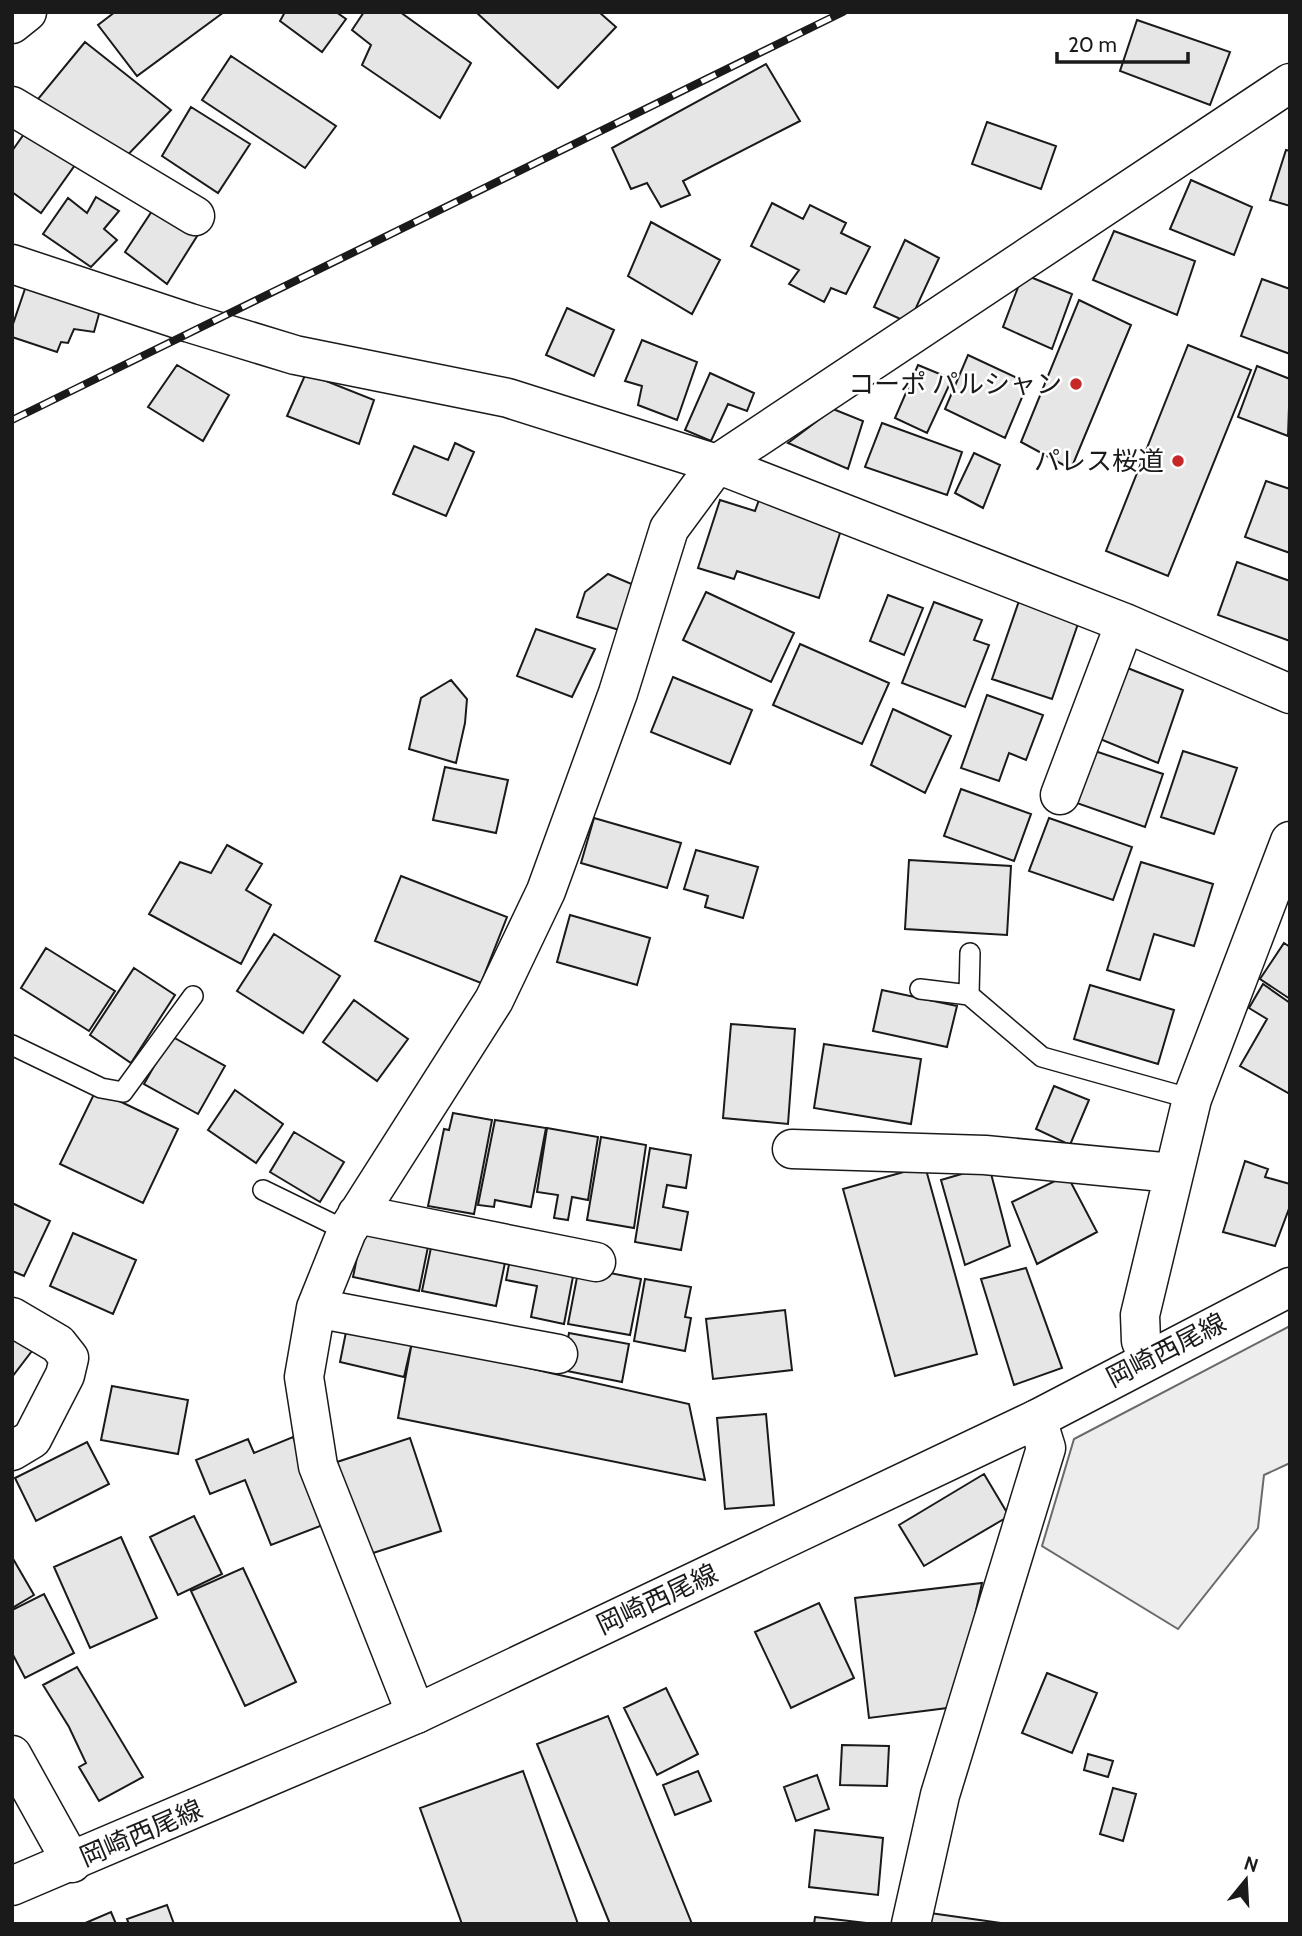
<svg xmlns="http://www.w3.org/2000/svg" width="1302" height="1936" font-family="Cabin,'Noto Sans JP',sans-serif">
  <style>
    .parking { fill: #ededed; stroke: #6a6a6a; stroke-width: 2 }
    .building { fill: #e6e6e6; stroke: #1a1a1a; stroke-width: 2 }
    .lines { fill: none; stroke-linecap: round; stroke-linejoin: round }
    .service-casing { stroke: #1a1a1a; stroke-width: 22 }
    .minor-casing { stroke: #1a1a1a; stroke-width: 41 }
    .primary-casing { stroke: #1a1a1a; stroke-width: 41 }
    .service { stroke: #fff; stroke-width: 19 }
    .minor { stroke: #fff; stroke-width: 38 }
    .primary { stroke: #fff; stroke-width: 38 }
    .rail-casing { stroke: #1a1a1a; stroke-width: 8 }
    .rail { stroke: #fff; stroke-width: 5; stroke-dasharray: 16; stroke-linecap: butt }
    .poi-dot { fill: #c62828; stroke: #fff; stroke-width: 2.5 }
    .labels { text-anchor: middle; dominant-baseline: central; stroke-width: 5; stroke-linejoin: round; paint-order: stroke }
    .poi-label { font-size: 26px; fill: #1a1a1a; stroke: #fff; text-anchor: end }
    .street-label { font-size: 26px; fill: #1a1a1a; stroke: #fff }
  </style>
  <rect width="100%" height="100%" fill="#fff"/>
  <path class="parking" d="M1290 1326V1463L1264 1475 1258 1528 1178 1629 1042 1546 1074 1439Z"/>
  <path class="building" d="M115 12H224L137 76 98 25Z
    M285 12H336L346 19 322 52 280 21Z
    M364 12H400L471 63 440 118 362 65 371 45 352 30Z
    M476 12H599L616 27 558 88Z
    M1137 20 1230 52 1210 105 1120 71Z
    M85 42 171 110 118 165 38 99Z
    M231 56 336 126 305 168 202 100Z
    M766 64 800 121 683 181 690 195 661 207 647 183 631 189 612 148Z
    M191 107 250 144 218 193 162 156Z
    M987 122 1056 146 1041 189 972 164Z
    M24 134 75 165 41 213 12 192V151Z
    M1286 150 1290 151V206L1270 200Z
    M1191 180 1252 207 1234 255 1170 229Z
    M96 197 119 211 104 229 117 240 91 267 43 234 68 198 87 213Z
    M772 203 803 219 810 205 846 223 841 233 870 247 846 294 831 288 824 302 789 284 799 270 751 246Z
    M156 205 199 233 167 284 125 252Z
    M651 222 720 260 692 314 628 276Z
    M1114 231 1195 261 1177 315 1093 280Z
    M905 240 939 258 909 323 874 307Z
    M1023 274 1072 294 1052 349 1003 327Z
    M1262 279 1290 289V354L1241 336Z
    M27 283 102 303 94 332 74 329 68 343 61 342 57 352 12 337V327Z
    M1079 300 1131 325 1071 469 1021 442Z
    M567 308 614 330 594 376 546 355Z
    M642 340 697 362 677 420 638 405 642 386 625 381Z
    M1188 345 1251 370 1168 576 1106 551Z
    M968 355 1028 383 1005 438 945 409Z
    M177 365 229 395 203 441 148 407Z
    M918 365 952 379 927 433 895 418Z
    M1257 366 1290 379 1288 436 1238 417Z
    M306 373 374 400 359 444 287 416Z
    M710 373 754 393 747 411 728 404 711 441 685 430Z
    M833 409 863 421 848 469 788 443Z
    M882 423 962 452 947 495 865 467Z
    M455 443 474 452 446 516 393 494 414 446 448 460Z
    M974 453 1000 465 983 508 955 493Z
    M1266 481 1290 489V553L1245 537Z
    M720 500 755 511 759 500 842 527 819 598 737 571 734 579 698 568Z
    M1237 562 1290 581V641L1218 615Z
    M608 574 634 585 619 630 577 617 585 592Z
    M706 592 794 633 771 682 683 640Z
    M888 595 923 608 904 655 870 641Z
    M1019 601 1079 621 1052 699 992 679Z
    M934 602 982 620 974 640 989 645 965 707 902 683Z
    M536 629 595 649 572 697 517 676Z
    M800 644 889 683 862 744 773 705Z
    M1125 667 1183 690 1158 763 1100 739Z
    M673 677 752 710 730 764 651 732Z
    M451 680 467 699 465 723 456 763 409 749 421 698Z
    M987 695 1043 715 1026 760 1009 753 999 781 961 768Z
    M893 709 951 736 925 793 871 765Z
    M1089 749 1163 774 1145 827 1071 801Z
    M1183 751 1237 768 1214 834 1161 817Z
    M445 767 508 780 496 833 433 820Z
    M961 789 1031 814 1014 861 944 836Z
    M594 818 681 843 667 888 581 863Z
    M1049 818 1132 847 1113 900 1029 871Z
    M227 845 262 864 246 890 271 905 241 964 149 914 180 862 211 873Z
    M696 850 758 867 743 918 705 907 708 896 684 889Z
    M909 860 1011 866 1007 935 905 929Z
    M1141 862 1213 884 1194 946 1154 934 1140 980 1107 970Z
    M401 876 507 917 481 983 375 941Z
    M570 915 650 938 637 985 557 962Z
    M274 934 340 976 303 1033 237 991Z
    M1284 943 1290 947V999L1260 979Z
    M46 948 115 991 89 1031 21 988Z
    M134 968 175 995 131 1063 90 1035Z
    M1263 984 1290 1003V1094L1240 1066 1267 1019 1249 1008Z
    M1090 985 1174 1010 1158 1064 1074 1039Z
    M882 990 957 1006 947 1047 873 1031Z
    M354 1000 408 1039 377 1081 323 1042Z
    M731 1024 795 1029 788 1124 723 1118Z
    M171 1036 225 1066 198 1114 144 1084Z
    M824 1044 921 1059 911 1124 814 1108Z
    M1054 1086 1089 1100 1070 1145 1036 1129Z
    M96 1090 178 1129 143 1203 60 1164Z
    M235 1090 283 1124 256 1163 208 1130Z
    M453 1113 492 1120 474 1214 428 1206 444 1129 449 1130Z
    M495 1120 546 1128 531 1207 495 1200 494 1207 478 1205Z
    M547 1128 598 1137 588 1200 572 1197 568 1220 554 1218 558 1195 537 1192Z
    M294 1132 344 1162 320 1202 270 1172Z
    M601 1137 646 1145 634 1228 587 1220Z
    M650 1148 691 1155 686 1188 667 1185 663 1207 688 1212 681 1250 635 1242Z
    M1245 1161 1268 1169 1265 1177 1290 1184V1206L1275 1246 1223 1232Z
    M925 1166 977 1354 895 1376 843 1189Z
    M989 1166 1010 1246 965 1265 941 1180Z
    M1067 1175 1097 1232 1037 1264 1012 1202Z
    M12 1203 50 1221 24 1276 12 1271Z
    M364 1223 430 1237 419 1291 353 1277Z
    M73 1233 136 1260 113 1314 50 1286Z
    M433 1238 507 1253 496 1306 422 1291Z
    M511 1254 575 1266 564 1324 531 1317 537 1286 506 1280Z
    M579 1267 641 1279 630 1335 568 1324Z
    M1026 1268 1062 1368 1014 1385 981 1279Z
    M645 1279 691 1287 685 1317 691 1318 685 1351 634 1341Z
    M785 1310 792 1370 713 1379 706 1319Z
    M347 1327 412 1342 404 1377 340 1362Z
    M12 1329 35 1347 12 1377Z
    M569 1333 629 1344 622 1382 562 1370Z
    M412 1342 689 1404 705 1480 398 1418Z
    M112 1386 188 1400 178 1454 101 1440Z
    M766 1414 774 1505 725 1509 717 1418Z
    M293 1437 328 1523 271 1545 245 1480 210 1494 196 1460 248 1439 254 1453Z
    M410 1438 441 1531 367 1555 337 1462Z
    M87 1442 109 1484 36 1521 15 1478Z
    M984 1474 1009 1516 924 1566 899 1525Z
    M194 1516 222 1574 178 1595 150 1537Z
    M121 1537 157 1618 90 1648 54 1567Z
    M12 1557 34 1595 12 1608Z
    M243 1568 296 1682 245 1706 191 1591Z
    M982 1583 955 1707 869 1718 855 1598Z
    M44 1594 74 1653 25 1678 12 1653V1610Z
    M819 1603 854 1678 791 1708 755 1632Z
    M77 1667 143 1777 99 1801 79 1767 86 1763 69 1727 43 1685Z
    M1047 1673 1097 1693 1072 1753 1022 1733Z
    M666 1688 698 1754 657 1775 624 1708Z
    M608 1716 692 1924H610L537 1744Z
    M842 1745 889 1746 887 1786 840 1785Z
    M1088 1754 1113 1761 1108 1777 1084 1770Z
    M523 1771 578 1924H462L420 1808Z
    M698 1771 711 1801 675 1815 663 1785Z
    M817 1775 829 1809 796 1821 784 1787Z
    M1113 1788 1136 1794 1123 1841 1100 1834Z
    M815 1830 883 1838 878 1895 809 1887Z
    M167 1905 174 1924H129L127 1919Z
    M111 1912 116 1924H83Z
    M930 1913 1008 1924H928Z
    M815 1917 875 1924H814Z"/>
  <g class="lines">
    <g class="service-casing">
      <path id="service" d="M920 989 969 995 1042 1057 1192 1099
        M969 995 970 953
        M12 1045 101 1088 123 1092 193 996
        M263 1190 347 1231"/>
    </g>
    <g class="minor-casing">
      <path id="minor" d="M12 24 27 12
        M12 106 195 216
        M12 264 190 323 295 355 508 398 717 464 1125 623 1290 694
        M1060 795 1125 623
        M792 1149 985 1155 1173 1173
        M357 1214 596 1262
        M316 1308 558 1354
        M12 1317 58 1344 69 1358 65 1375 32 1439 12 1451
        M1148 1358 1141 1341 1140 1315 1192 1099 1290 841
        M416 1714 318 1466 304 1377 316 1308 347 1231 494 1000 546 891 618 693 669 529 717 464 1290 83
        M12 1755 72 1863
        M911 1924 940 1795 1046 1448 1037 1419"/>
    </g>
    <g class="primary-casing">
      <path id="primary" d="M12 1886 416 1714 1037 1419 1290 1287"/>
    </g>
    <use href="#service" class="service"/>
    <use href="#minor" class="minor"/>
    <use href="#primary" class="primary"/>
    <g class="rail-casing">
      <path id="rail" d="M12 420 843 12"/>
    </g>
    <use href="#rail" class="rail"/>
  </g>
  <g class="poi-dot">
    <circle cx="1076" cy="384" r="7"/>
    <circle cx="1178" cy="461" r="7"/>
  </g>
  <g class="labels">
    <g class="poi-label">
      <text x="1062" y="384">コーポ パルシャン</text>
      <text x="1164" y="461">パレス桜道</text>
    </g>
    <g class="street-label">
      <text transform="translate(1166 1350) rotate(-27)">岡崎西尾線</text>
      <text transform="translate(657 1599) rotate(-25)">岡崎西尾線</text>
      <text transform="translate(141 1833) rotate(-23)">岡崎西尾線</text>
    </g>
  </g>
  <rect width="1302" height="1936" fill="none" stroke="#1a1a1a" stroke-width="28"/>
  <g transform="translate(1246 1880) rotate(18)" stroke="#ffffff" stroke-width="5" paint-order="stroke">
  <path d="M0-5L12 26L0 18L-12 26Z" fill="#1a1a1a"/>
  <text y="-10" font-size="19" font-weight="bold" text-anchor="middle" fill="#1a1a1a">N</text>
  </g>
  <path d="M1057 52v10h131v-10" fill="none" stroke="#1a1a1a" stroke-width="3.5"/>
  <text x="1068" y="52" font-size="21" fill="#1a1a1a" stroke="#ffffff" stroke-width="5" paint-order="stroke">20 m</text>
</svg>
